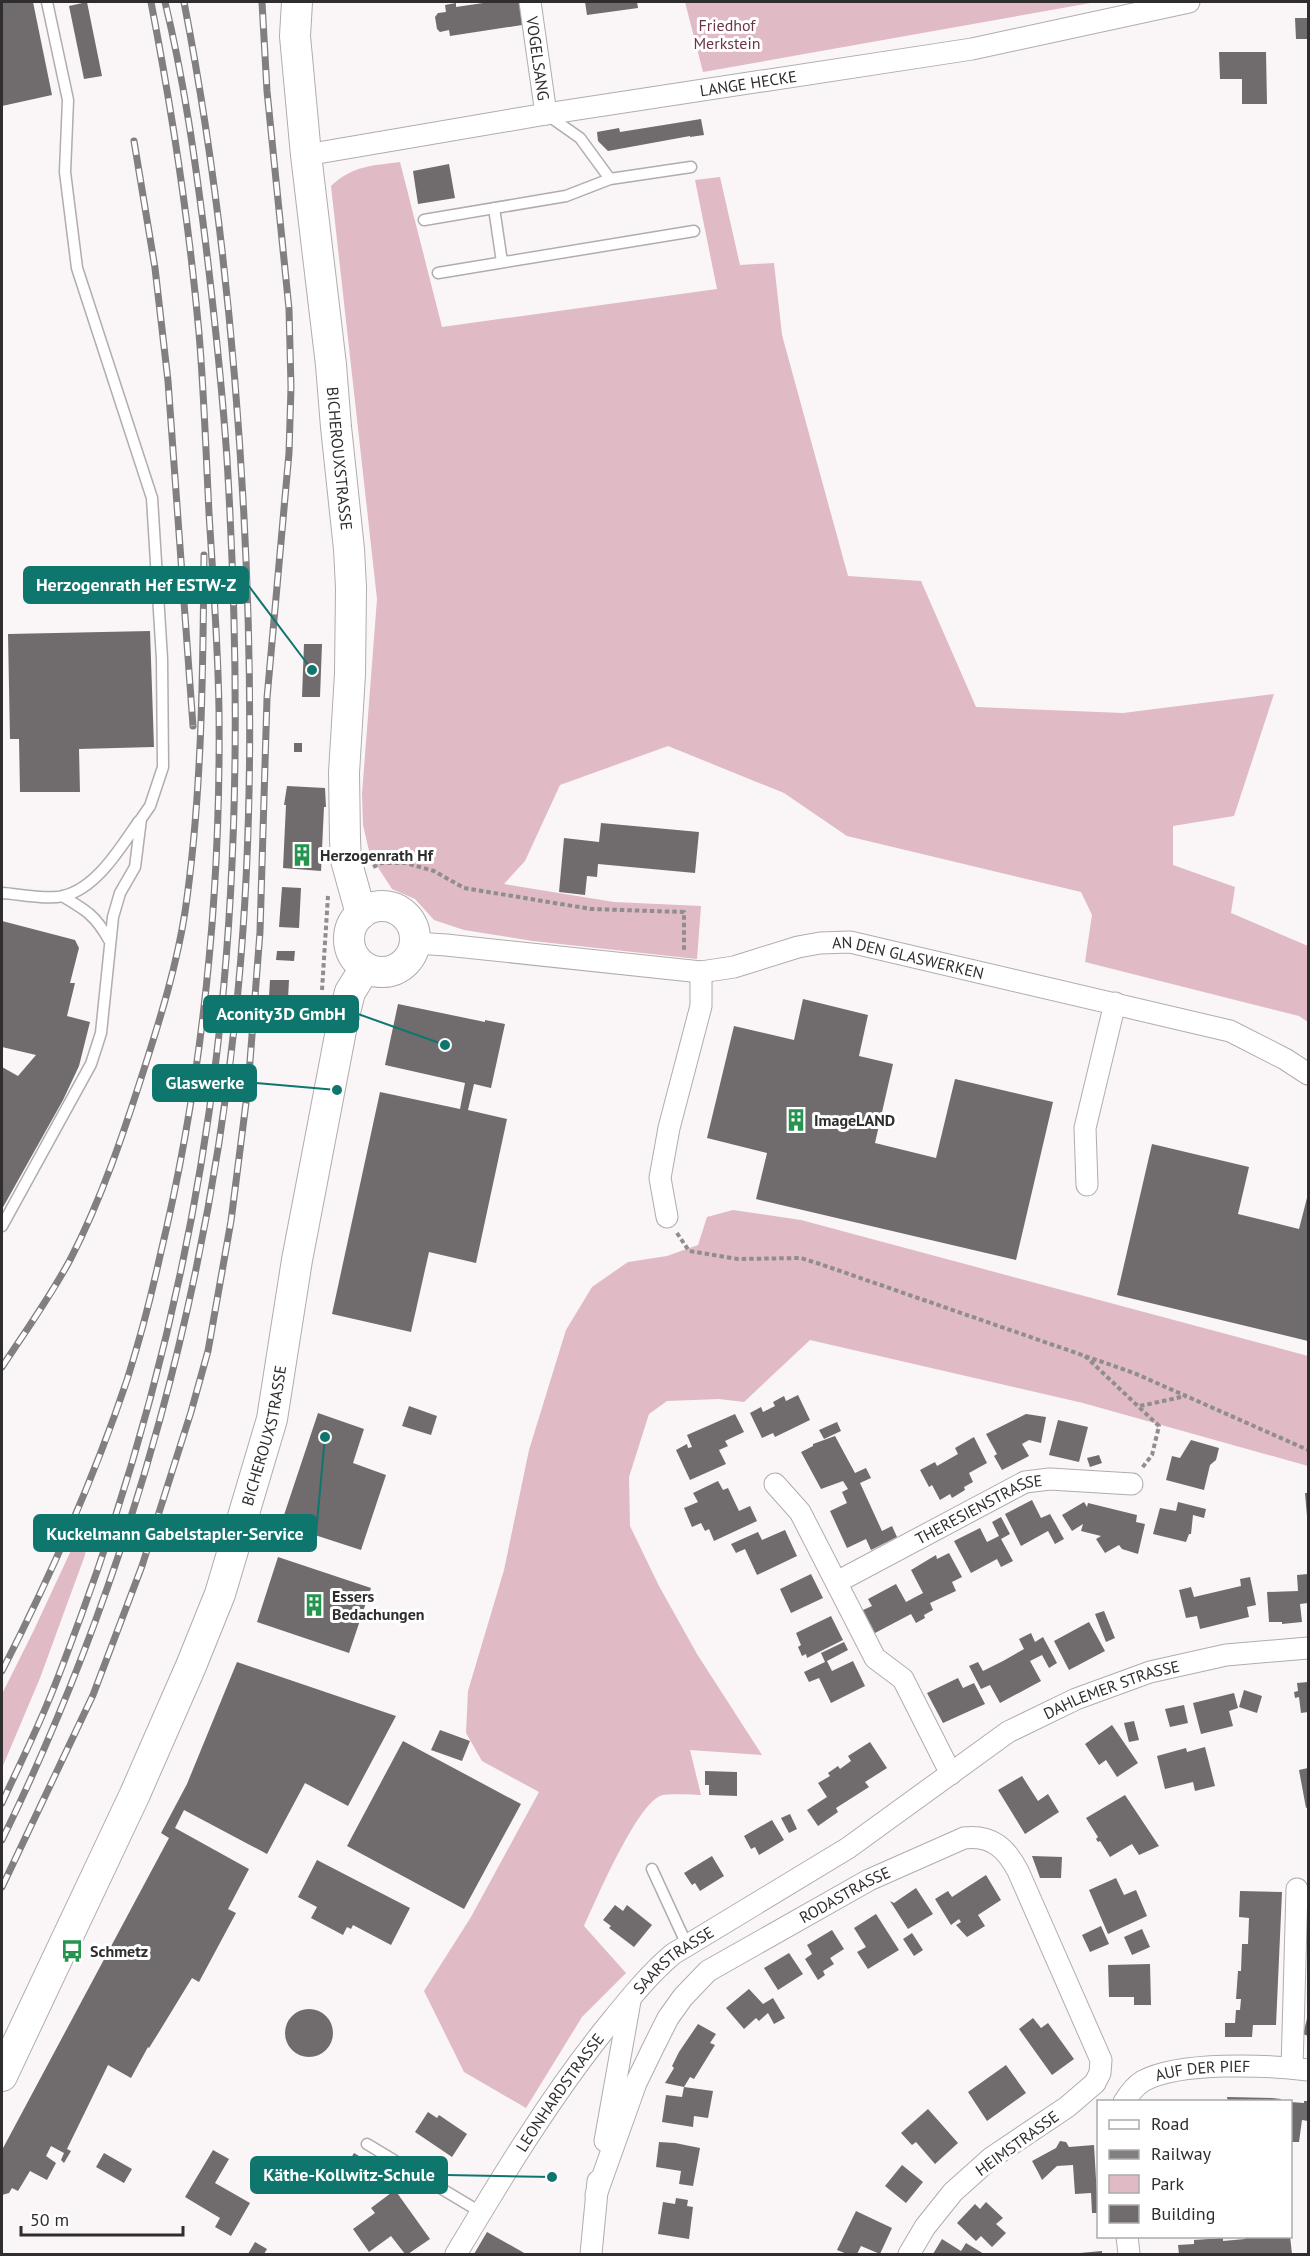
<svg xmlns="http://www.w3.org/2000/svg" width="1310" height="2256" font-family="'PT Sans',sans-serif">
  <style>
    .green { fill: #e0bac4 }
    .building { fill: #706b6d }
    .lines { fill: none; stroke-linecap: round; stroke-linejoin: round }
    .lane-casing { stroke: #b1acad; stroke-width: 13 }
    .street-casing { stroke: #b1acad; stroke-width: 23 }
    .secondary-casing { stroke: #b1acad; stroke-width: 32 }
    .path { stroke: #908d8e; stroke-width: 4; stroke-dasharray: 4.5 3; stroke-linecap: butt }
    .lane { stroke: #fff; stroke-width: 10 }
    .street { stroke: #fff; stroke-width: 21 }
    .secondary { stroke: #fff; stroke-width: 30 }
    .rail-casing { stroke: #827f80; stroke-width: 7 }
    .rail { stroke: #fff; stroke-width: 4.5; stroke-dasharray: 14; stroke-linecap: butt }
    .labels { text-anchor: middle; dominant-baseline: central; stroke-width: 6; stroke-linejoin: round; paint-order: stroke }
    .park-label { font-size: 16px; fill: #6a3546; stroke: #fff }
    .street-label { font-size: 16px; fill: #2f2d2e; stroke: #fff }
    .poi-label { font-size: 16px; font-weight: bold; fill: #2f2d2e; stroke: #fff; text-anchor: start }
    .leader { fill: none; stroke: #0f766e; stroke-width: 2 }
    .callout-dot { fill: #0f766e; stroke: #fff; stroke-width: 2 }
    .callout { fill: #0f766e; stroke: #0f766e; stroke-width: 2 }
    .callout-label { font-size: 18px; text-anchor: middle; font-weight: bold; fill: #fff }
  </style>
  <rect width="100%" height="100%" fill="#faf5f6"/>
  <path class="green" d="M685 2H1096L703 72Z
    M400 162 442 327 717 289 695 180 720 177 740 265 774 263 782 335 848 576 921 581 976 707 1123 713 1274 694 1234 816 1173 826V865L1235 887 1231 913 1308 946V1022L1299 1016 1085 962 1092 915 1081 892 847 836 784 793 668 746 560 785 525 861 504 884 614 902 701 906 697 959 533 941 464 930 434 920 415 899 392 889 370 855 363 825 362 794 377 599 331 186C354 165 371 166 400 162Z
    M733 1210 801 1220 1308 1356V1466L1083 1403 810 1340 744 1402 719 1399 667 1401 649 1414 629 1477 630 1526 659 1586 697 1654 762 1755 690 1750 701 1795C691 1795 668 1793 660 1796 636 1806 596 1900 584 1926L626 1973 582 2017 526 2108 464 2072 424 1991 471 1917 539 1792 482 1761 466 1733 468 1691 504 1570 529 1450 566 1330 592 1287 628 1262 667 1256 698 1245 707 1217Z
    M81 1529 88 1531 85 1555 40 1678 2 1768V1694L33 1632Z"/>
  <path class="building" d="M2 2H33L52 95 2 106Z
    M87 2 102 76 84 79 69 6Z
    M490 2H519L522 25 450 36 449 30 440 32 437 29 435 17 438 13 446 12 445 5 456 3V7Z
    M585 2H637L638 8 587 15Z
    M1295 18H1308V39H1296Z
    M1219 52H1266L1267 104H1242V79H1220Z
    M701 119 704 135 690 137V136L608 151 598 141 597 132 619 128 620 132Z
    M449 164 455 198 418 204 413 171Z
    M150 631 154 747 79 749 80 792H20L19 739H10L8 634Z
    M304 644H322L320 697H302Z
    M294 743H302V752H294Z
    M287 786 325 788 326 807H324L321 871 283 868 286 805H284Z
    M601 823 699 832 695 873 598 864 597 877 587 876 585 895 559 892 564 838 599 842Z
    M282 887 301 888 299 928 279 927Z
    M2 921 75 940 79 948 70 983H75L67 1016 90 1022 79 1066 63 1100 2 1209V1067L18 1076 36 1055 2 1047Z
    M277 951H295L294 961 276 960Z
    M270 980H289L288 999 269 997Z
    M803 999 868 1015 859 1056 893 1064 875 1143 936 1158 955 1079 1053 1102 1016 1260 756 1199 767 1153 707 1138 734 1026 794 1040Z
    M398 1004 485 1022V1020L505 1024 491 1088 474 1084 468 1110 507 1119 476 1263 429 1252 411 1332 332 1314 380 1092 460 1109 465 1083 385 1065Z
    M1152 1144 1249 1167 1238 1214 1299 1229 1308 1194V1341L1117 1295Z
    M798 1395 810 1420 775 1437 773 1433 762 1438 750 1413 761 1407 763 1412 775 1406 773 1402 784 1396 786 1401Z
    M409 1406 437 1416 431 1435 402 1426Z
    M318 1413 364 1429 353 1463 386 1475 361 1550 281 1524Z
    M735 1414 744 1432 725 1441 728 1446 719 1450 726 1464 690 1480 676 1450 687 1444 688 1448 692 1447 687 1435Z
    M1026 1414 1046 1417 1041 1443 1029 1440 1022 1444 1029 1456 1002 1470 994 1456 997 1454 986 1434Z
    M1058 1420 1088 1427 1079 1462 1049 1455Z
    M837 1422 841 1431 824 1439 819 1430Z
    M835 1436 855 1473 866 1468 871 1478 860 1483 882 1531 892 1526 897 1537 871 1550 866 1539 847 1548 830 1511 847 1503 842 1492 848 1489 843 1481 821 1489 801 1452 813 1446V1444Z
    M974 1437 987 1463 969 1473 973 1482 964 1487 965 1490 952 1498 950 1494 940 1500 932 1485 929 1487 920 1470 935 1462 937 1466 958 1454 955 1448Z
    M1191 1440 1219 1448 1216 1460 1210 1465 1204 1490 1166 1480 1172 1456 1180 1458Z
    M1099 1455 1102 1463 1090 1467 1087 1458Z
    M718 1481 723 1490 728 1488 739 1511 750 1506 757 1521 714 1541 709 1529 705 1531 701 1523 692 1527 684 1508 698 1502 693 1493Z
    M1305 1493H1308V1516H1307Z
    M1032 1500 1041 1518 1050 1514 1064 1539 1055 1544 1048 1531 1021 1546 1005 1514Z
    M1084 1502 1087 1507 1088 1503 1137 1515 1136 1522 1145 1524 1138 1554 1122 1549 1119 1545 1105 1553 1096 1539 1101 1536 1081 1531 1083 1524 1072 1531 1062 1515Z
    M1178 1502 1206 1509 1204 1518 1193 1515 1191 1534H1189L1186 1542 1153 1534 1160 1508 1176 1511Z
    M1001 1517 1010 1534 1001 1539 1013 1561 1001 1567 997 1559 971 1573 954 1541 980 1528 987 1542 999 1536 992 1522Z
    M785 1530 797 1556 757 1575 745 1549 736 1553 731 1544 758 1532 762 1540Z
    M949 1553 962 1577 952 1582 956 1591 930 1603 933 1610 924 1615 925 1618 916 1623 911 1614 875 1633 863 1610 872 1606 868 1599 896 1584 906 1602 923 1593 911 1570 936 1555 937 1559Z
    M278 1557 371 1588 349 1653 257 1622Z
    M811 1574 823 1598 791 1613 780 1589Z
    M1308 1574V1603L1300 1604 1302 1622 1282 1624V1622H1269L1267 1592 1298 1591 1297 1575Z
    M1250 1577 1256 1605 1247 1607 1249 1617 1200 1629 1197 1616 1186 1618 1179 1590 1191 1587 1194 1597 1241 1586 1240 1579Z
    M1104 1611 1115 1638 1106 1642 1095 1614Z
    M831 1616 843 1640 807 1658 806 1654 802 1656 798 1647 801 1645 796 1633Z
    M1089 1622 1105 1651 1069 1670 1054 1641Z
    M1031 1633 1035 1642 1043 1637 1057 1663 1049 1668 1042 1655 1030 1661 1041 1681 1000 1703 990 1685 981 1689 969 1666 978 1662 983 1671 1003 1661 1024 1649 1019 1639Z
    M844 1642 848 1650 827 1661 832 1671 853 1661 865 1686 831 1703 819 1678 809 1682 804 1672 825 1662 821 1653Z
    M237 1662 396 1716 348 1806 305 1783 267 1854 184 1810 175 1828 249 1869 228 1909 236 1913 199 1982 192 1978 159 2032 149 2048 148 2047 131 2078 108 2065 67 2149 71 2151 64 2163 61 2160 64 2153 51 2146 46 2156 56 2163 47 2180 30 2171 18 2191 12 2188 9 2193 2 2195V2150L169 1838 161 1833 187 1784Z
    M958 1678 963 1688 974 1683 985 1704 943 1723 927 1693Z
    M1308 1682V1712L1301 1713 1299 1697 1295 1698 1294 1692 1298 1691 1297 1683Z
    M1244 1690 1262 1696 1257 1713 1239 1707Z
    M1234 1693 1238 1708 1229 1711 1233 1726 1201 1734 1193 1703Z
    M1184 1705 1188 1723 1170 1727 1165 1709Z
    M1134 1721 1139 1740 1129 1742 1124 1723Z
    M1112 1725 1138 1763 1117 1777 1106 1760 1099 1765 1085 1744Z
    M440 1730 470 1741 462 1761 431 1750Z
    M403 1741 521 1804 464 1909 347 1846Z
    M870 1742 887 1768 865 1782 869 1787 836 1808 838 1812 818 1826 807 1810 827 1797 818 1783 830 1776 828 1773 838 1766 840 1769 851 1761 848 1756Z
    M1205 1747 1215 1786 1195 1791 1193 1782 1165 1789 1157 1756 1186 1748 1187 1752Z
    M1308 1768V1807L1306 1808 1299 1770Z
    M705 1771 737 1772V1796L709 1795V1785H705Z
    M1022 1776 1038 1801 1048 1794 1059 1812 1025 1834 998 1790Z
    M1125 1795 1159 1846 1139 1855 1132 1844 1110 1857 1100 1841 1098 1842 1096 1839 1098 1837 1086 1818Z
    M790 1814 797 1829 789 1833 781 1818Z
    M772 1820 784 1840 759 1855 755 1847 751 1849 744 1836Z
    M712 1856 724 1876 700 1891 695 1883 692 1885 684 1873Z
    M1032 1856 1062 1857 1061 1878H1040Z
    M317 1860 410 1908 391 1945 353 1925 351 1929 347 1927 343 1935 311 1918 317 1907 298 1897Z
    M986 1875 1001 1900 978 1915 985 1926 967 1937 956 1925 961 1922 959 1919 951 1925 935 1899 948 1891 952 1897Z
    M1116 1878 1124 1895 1136 1890 1147 1916 1108 1934 1089 1890Z
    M916 1888 933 1914 908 1929 890 1901 894 1903Z
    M1240 1891 1282 1892 1276 2025H1253L1252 2037H1225V2023H1235L1236 2010H1240L1241 1999H1236L1238 1971H1241L1242 1944H1248L1249 1918 1239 1917Z
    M615 1905 623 1911 627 1905 652 1925 634 1947 609 1928 611 1926 603 1920Z
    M876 1914 899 1950 868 1969 857 1952 866 1947 854 1928Z
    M1101 1926 1109 1944 1090 1952 1082 1935Z
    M1142 1929 1150 1947 1132 1955 1124 1937Z
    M832 1930 844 1949 830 1958 834 1964 823 1971 825 1975 818 1980 805 1959 812 1954 807 1945Z
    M912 1933 923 1950 914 1956 903 1939Z
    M789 1953 803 1974 778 1990 764 1968Z
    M1150 1964 1151 2005H1134V1997H1109L1108 1965Z
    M749 1989 763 2004 773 1998 785 2018 774 2024 768 2013 759 2021 756 2018 744 2029 726 2008Z
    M285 2033a24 24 0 1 1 48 0a24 24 0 1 1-48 0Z
    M1308 2015V2036L1303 2034Z
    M1033 2018 1041 2028 1048 2023 1074 2059 1052 2075 1019 2029Z
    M698 2024 716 2034 710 2043 715 2045 694 2079 690 2077 684 2087 665 2083 674 2068 672 2066 679 2052Z
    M1006 2065 1026 2093 987 2121 968 2092Z
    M684 2087 713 2091 708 2118 694 2116 693 2127 662 2122 666 2095 682 2097Z
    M1227 2097 1272 2098 1281 2099V2102H1228Z
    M1304 2101H1308V2121L1302 2120 1299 2142H1290V2102L1304 2103Z
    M928 2109 958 2143 935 2164 916 2142 912 2145 901 2133Z
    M428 2112 437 2118 439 2115 467 2134 452 2157 415 2132Z
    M1060 2141 1066 2142 1069 2147 1094 2145 1098 2213H1092L1091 2193 1075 2194 1073 2165 1057 2166 1042 2180 1038 2172 1032 2161 1056 2148Z
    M659 2142 675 2143 700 2148 693 2186 679 2184 681 2171 656 2167Z
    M213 2150 229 2159 215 2183 250 2203 231 2236 215 2227 220 2218 185 2197Z
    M104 2153 132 2169 124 2183 96 2167Z
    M354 2153 369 2162 360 2179 344 2170Z
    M902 2165 923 2182 906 2203 885 2186Z
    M395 2190 430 2239 408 2254H405L391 2236 369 2252 353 2229 375 2213 371 2208Z
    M676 2198 688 2200 687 2206 693 2207 689 2239 658 2234 663 2202 675 2204Z
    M986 2202 1003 2218 996 2224 1006 2233 992 2247 981 2236 976 2241 957 2223 975 2204 980 2209Z
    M856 2211 892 2228 880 2254 861 2246 857 2254H847L837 2250Z
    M487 2232 526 2254H474Z
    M1244 2236H1290L1292 2254H1179L1178 2245 1194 2244V2240L1223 2238V2241L1245 2239Z
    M942 2239 961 2251 966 2243 984 2254H933Z
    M255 2242 267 2249 264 2254H248Z
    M1102 2251V2254H1080V2253Z"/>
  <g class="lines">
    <g class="lane-casing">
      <path id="lane" d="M546 114 580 138 610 179
        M494 208 502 262
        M424 220 566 196 610 179 691 167
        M438 273 694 231
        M2 893C19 894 47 900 63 896 96 889 121 847 139 821
        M62 896C86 910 96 916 109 940
        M2 1226 91 1064 101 1033 113 917 120 893 135 867 141 819 150 806 163 767 162 659 152 498 77 268 65 172 68 100 47 2
        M652 1869 687 1945
        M367 2144 482 2213"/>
    </g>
    <g class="street-casing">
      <g id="street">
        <path id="s1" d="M530 2 546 114"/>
        <path id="s2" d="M306 155 546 114 972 49 1189 2"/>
        <path id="s3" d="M415 943 446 945 701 972 734 967 798 947 820 943 850 942 1230 1031 1285 1059 1308 1074"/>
        <path d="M1087 1185 1085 1128 1115 1003"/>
        <path d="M667 1217 660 1178 669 1128 701 1006V972"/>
        <path d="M775 1484 800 1512 875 1658 903 1679 951 1774"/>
        <path id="s4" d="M837 1582 1025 1482 1050 1479 1132 1484"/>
        <path d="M1292 2068 1297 1889"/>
        <path id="s5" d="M1124 2102C1129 2094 1135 2086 1143 2081 1180 2061 1267 2065 1308 2070"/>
        <path d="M605 2141 630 2001"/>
        <path id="s6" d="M596 2195 636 2083 653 2048 668 2018 683 1997 708 1971 869 1880 964 1838C992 1835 1006 1848 1018 1871L1101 2060 1100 2073 1095 2083 1067 2107 991 2158 953 2192 925 2227 909 2254"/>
        <path d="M1127 2236 1129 2254"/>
        <path id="s7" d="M456 2254C502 2177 549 2099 605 2029 627 2002 647 1976 673 1954L848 1848 1008 1732 1076 1699 1150 1672 1226 1655 1308 1648"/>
        <path d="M591 2254 598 2181"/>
      </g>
    </g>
    <g class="secondary-casing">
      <g id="secondary">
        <path id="s8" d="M297 2 295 36 306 155 331 365 336 427 349 549 351 588 350 674 344 773 345 840 346 860 361 914"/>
        <circle cx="382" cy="939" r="33"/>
        <path id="s9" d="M2 2076 135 1794 191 1666 220 1594 272 1419 297 1260 343 1020 350 992 365 968"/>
      </g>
    </g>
    <path class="path" d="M373 867 382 863H406L434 871 464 888 591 909 684 912V951
      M322 990 328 896
      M677 1233 689 1251 738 1259 801 1258 820 1264 1134 1373 1308 1450
      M1085 1356 1159 1426 1152 1455 1142 1468
      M1140 1406 1186 1396"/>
    <use href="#lane" class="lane"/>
    <use href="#street" class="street"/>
    <use href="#secondary" class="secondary"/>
    <g class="rail-casing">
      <path id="rail" d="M134 141 155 268 168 381 193 726
        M2 1367C25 1332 50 1297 70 1260 102 1198 124 1132 145 1066 161 1016 177 964 185 912 202 797 203 672 204 555
        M2 1671C50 1577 93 1481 127 1380 140 1339 151 1297 160 1256 203 1078 221 893 219 710 218 644 213 579 209 513 206 453 204 393 199 333 189 222 172 111 151 2
        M2 1803C17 1770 34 1736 48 1702 60 1674 70 1645 81 1616 147 1437 193 1249 216 1060 240 861 239 659 227 459 222 385 214 312 205 238 195 159 184 80 165 2
        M2 1840C133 1571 212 1278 239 980 253 826 252 671 244 517 235 345 217 171 184 2
        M2 1887 93 1695 142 1566 191 1412 208 1351 231 1221 248 1087 260 932 267 698 289 453 291 387 289 309 267 91 262 2"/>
    </g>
    <use href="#rail" class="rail"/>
  </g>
  <defs>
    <g id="building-bare" transform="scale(1.8)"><path d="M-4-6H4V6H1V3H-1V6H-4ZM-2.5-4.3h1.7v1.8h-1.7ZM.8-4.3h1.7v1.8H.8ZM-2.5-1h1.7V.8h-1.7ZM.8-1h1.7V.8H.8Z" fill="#25944e" stroke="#fff" stroke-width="2.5" paint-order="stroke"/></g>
    <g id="bus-bare" transform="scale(1.8)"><path d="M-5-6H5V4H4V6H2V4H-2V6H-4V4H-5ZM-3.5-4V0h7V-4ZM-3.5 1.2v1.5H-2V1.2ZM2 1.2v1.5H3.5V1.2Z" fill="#25944e" stroke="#fff" stroke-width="2.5" paint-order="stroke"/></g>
  </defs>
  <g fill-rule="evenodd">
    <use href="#building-bare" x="302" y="855"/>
    <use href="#building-bare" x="796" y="1120"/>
    <use href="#building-bare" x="314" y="1605"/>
    <use href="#bus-bare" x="72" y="1951"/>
  </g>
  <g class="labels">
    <g class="park-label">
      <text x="727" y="25">Friedhof<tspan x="727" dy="18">Merkstein</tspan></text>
    </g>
    <g class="street-label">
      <text stroke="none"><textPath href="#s1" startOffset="57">VOGELSANG</textPath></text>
      <text stroke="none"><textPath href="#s2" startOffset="448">LANGE HECKE</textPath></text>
      <text stroke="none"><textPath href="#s8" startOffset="459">BICHEROUXSTRASSE</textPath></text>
      <text stroke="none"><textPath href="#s3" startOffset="500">AN DEN GLASWERKEN</textPath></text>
      <text stroke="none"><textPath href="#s9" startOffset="694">BICHEROUXSTRASSE</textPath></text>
      <text stroke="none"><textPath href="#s4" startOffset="160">THERESIENSTRASSE</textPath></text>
      <text stroke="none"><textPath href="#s7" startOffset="886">DAHLEMER STRASSE</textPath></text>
      <text stroke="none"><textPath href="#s6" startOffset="410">RODASTRASSE</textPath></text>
      <text stroke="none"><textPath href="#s7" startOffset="368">SAARSTRASSE</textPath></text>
      <text stroke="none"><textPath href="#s5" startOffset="90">AUF DER PIEF</textPath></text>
      <text stroke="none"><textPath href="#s7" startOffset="192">LEONHARDSTRASSE</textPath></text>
      <text transform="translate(1017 2143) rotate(-36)">HEIMSTRASSE</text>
    </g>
    <g class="poi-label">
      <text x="320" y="855">Herzogenrath Hf</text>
      <text x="814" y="1120">ImageLAND</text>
      <text x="332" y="1596">Essers<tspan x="332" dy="18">Bedachungen</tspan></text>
      <text x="90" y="1951">Schmetz</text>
    </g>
  </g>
  <path class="leader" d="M312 670L248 585M445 1045L358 1014M337 1090L256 1083M325 1437L316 1533M552 2177L447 2175"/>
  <g class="callout-dot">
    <circle cx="312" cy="670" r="6"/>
    <circle cx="445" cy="1045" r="6"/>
    <circle cx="337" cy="1090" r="6"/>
    <circle cx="325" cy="1437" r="6"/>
    <circle cx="552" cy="2177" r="6"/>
  </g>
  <g class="callout">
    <rect x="24" y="567" width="224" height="36" rx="6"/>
    <rect x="204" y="996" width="154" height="36" rx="6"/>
    <rect x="153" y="1065" width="103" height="36" rx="6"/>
    <rect x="34" y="1515" width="282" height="36" rx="6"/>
    <rect x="251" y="2157" width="196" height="36" rx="6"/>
  </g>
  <g class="callout-label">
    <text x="136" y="591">Herzogenrath Hef ESTW-Z</text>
    <text x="281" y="1020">Aconity3D GmbH</text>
    <text x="205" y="1089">Glaswerke</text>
    <text x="175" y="1540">Kuckelmann Gabelstapler-Service</text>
    <text x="349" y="2181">Käthe-Kollwitz-Schule</text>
  </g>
  <rect width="1310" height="2256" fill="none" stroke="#2f2d2e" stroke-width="6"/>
  <rect x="1097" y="2100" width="195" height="138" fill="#ffffff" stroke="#acabab" stroke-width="1.5"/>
  <rect x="1109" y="2120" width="30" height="9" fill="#ffffff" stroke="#acabab" stroke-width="1.5"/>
  <text x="1151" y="2130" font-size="18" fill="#2f2d2e">Road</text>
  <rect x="1109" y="2150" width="30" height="9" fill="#827f80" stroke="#acabab" stroke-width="1.5"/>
  <text x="1151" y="2160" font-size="18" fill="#2f2d2e">Railway</text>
  <rect x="1109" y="2175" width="30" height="18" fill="#e0bac4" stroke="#acabab" stroke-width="1.5"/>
  <text x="1151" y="2190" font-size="18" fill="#2f2d2e">Park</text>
  <rect x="1109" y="2205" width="30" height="18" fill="#706b6d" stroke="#acabab" stroke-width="1.5"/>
  <text x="1151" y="2220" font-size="18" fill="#2f2d2e">Building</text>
  <path d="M21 2226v9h162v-9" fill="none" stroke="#2f2d2e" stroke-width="3"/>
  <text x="30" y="2226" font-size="18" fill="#2f2d2e" stroke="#ffffff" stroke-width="4.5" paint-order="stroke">50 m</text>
</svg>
